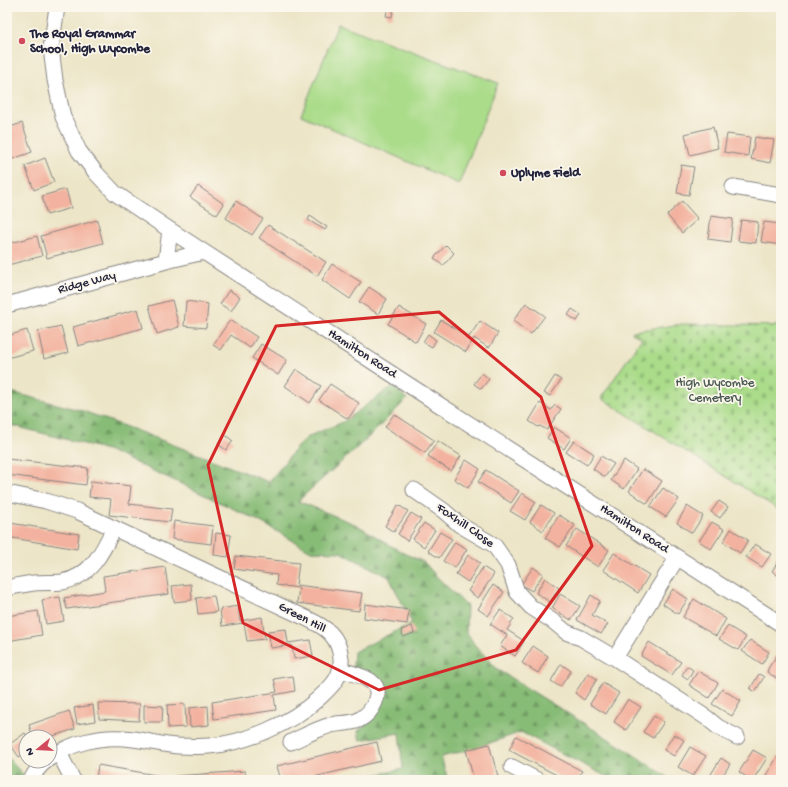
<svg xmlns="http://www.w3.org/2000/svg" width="788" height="787" font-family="'Gochi Hand',sans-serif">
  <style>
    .forest { fill: url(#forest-firs); stroke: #546f58 }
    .cemetery { fill: url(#cemetery-stones); stroke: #667f62 }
    .pitch { fill: #aadc8a; stroke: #667f62 }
    .building { fill: #f3b29f }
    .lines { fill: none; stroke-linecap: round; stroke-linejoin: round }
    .minor-casing { stroke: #878481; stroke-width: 17 }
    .minor { stroke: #fff; stroke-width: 15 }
    .marked { fill: none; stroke: #d62828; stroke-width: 3; stroke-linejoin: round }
    .poi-dot { fill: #d1495b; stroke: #fbf7ec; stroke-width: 1.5 }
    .labels { text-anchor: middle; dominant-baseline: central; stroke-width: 3.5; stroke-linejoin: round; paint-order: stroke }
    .poi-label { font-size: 13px; font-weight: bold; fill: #22223b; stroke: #fbf7ec; text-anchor: start }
    .street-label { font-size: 13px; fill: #22223b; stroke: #fbf7ec }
    .park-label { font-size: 13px; fill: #4b5a53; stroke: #fbf7ec }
  </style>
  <defs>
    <pattern id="forest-firs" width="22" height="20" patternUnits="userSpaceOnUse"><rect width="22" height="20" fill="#87bc76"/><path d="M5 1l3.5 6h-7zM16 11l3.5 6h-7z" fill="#6e9862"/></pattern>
    <pattern id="cemetery-stones" width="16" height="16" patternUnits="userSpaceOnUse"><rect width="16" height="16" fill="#aadc8a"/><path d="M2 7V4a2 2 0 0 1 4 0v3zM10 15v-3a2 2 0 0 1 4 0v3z" fill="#92bc78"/></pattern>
  </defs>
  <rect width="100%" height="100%" fill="#fbf7ec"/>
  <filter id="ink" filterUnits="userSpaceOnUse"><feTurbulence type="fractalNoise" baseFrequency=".025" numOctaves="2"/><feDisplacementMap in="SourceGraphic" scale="8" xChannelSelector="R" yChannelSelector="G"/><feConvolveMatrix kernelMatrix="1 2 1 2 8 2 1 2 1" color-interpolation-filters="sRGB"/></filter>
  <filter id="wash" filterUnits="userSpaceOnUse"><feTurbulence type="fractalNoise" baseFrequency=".012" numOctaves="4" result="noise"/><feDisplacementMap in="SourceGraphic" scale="16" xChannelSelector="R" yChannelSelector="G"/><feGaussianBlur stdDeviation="0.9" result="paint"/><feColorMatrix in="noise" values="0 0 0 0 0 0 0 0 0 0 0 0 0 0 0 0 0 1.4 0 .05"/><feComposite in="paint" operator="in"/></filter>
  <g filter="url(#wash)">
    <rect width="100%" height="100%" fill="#ece5c7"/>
    <path class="forest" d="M393 386 407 399 372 434 298 501 357 525 403 553 424 562 437 577 467 606 466 631 474 644 498 670 625 749 672 780H613L521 732 473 749 441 757 448 780H351L403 769 399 733 360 740 358 731 371 720 389 689 353 667 354 652 412 623 389 577 340 552 311 551 259 521 173 480 107 450 7 424V391L83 411 143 433 269 482 296 448 309 436 343 422Z
      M7 757 25 777 24 780H7Z"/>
    <path class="cemetery" d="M683 324 781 326V511L601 398 642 338 632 333 633 331Z"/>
    <path class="pitch" d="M338 24 498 83 459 184 301 115Z"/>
    <g id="blocks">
      <path class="building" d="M388 7H394L392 17 386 16Z
        M22 123 32 152 10 160 7 152V128Z
        M713 127 718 148 690 155 685 134Z
        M727 134 750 137 748 156 724 152Z
        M755 137 774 140 770 163 751 159Z
        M45 158 54 182 34 190 25 166Z
        M681 165 694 167 689 195 677 193Z
        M198 186 224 204 217 215 190 197Z
        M66 189 71 208 47 215 42 196Z
        M236 201 263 219 252 235 226 218Z
        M682 201 698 219 682 233 667 215Z
        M310 216 327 227 325 230 308 220Z
        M711 216 733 219 730 242 708 239Z
        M97 220 103 243 47 258 41 236Z
        M741 220 758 222 756 243 738 241Z
        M764 222 781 224V245L761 242Z
        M268 225 326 262 317 276 259 238Z
        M37 236 42 256 8 265 7 244Z
        M446 245 454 253 443 266 434 258Z
        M332 264 361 282 350 299 322 280Z
        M369 287 387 299 378 314 359 302Z
        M229 290 240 297 231 311 220 304Z
        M172 300 179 327 157 334 149 306Z
        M186 301 208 304 206 328 184 326Z
        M526 303 545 316 531 334 513 321Z
        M399 307 426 324 416 342 388 324Z
        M138 309 143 328 78 346 73 327Z
        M572 309 581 315 577 321 568 315Z
        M230 320 257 337 250 348 231 335 221 350 213 345Z
        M441 320 469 337 480 321 498 333 489 348 474 338 466 352 434 332Z
        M61 326 68 353 44 359 38 331Z
        M27 330 33 351 7 358V336Z
        M428 334 436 340 432 347 423 342Z
        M261 344 287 360 278 375 252 358Z
        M296 369 321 386 310 403 285 386Z
        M482 373 489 379 481 389 474 384Z
        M555 376 561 380 550 396 544 393Z
        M330 384 359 403 348 419 319 400Z
        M540 403 551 410 555 405 561 409 547 430 540 426 538 427 529 421Z
        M394 414 434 440 425 453 385 427Z
        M554 427 571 438 564 449 547 438Z
        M225 435 233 441 226 450 218 444Z
        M438 441 461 456 451 471 428 456Z
        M574 441 594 454 587 465 566 452Z
        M601 456 614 464 605 477 593 469Z
        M7 459 88 468 86 485 7 475Z
        M466 460 480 469 468 488 454 479Z
        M624 460 637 469 624 489 611 480Z
        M643 469 662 481 647 504 629 491Z
        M486 470 519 491 511 503 478 482Z
        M91 481 131 486 129 504 172 509 170 522 109 515 111 499 89 497Z
        M663 488 679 499 666 517 650 507Z
        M522 493 536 502 525 520 510 511Z
        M719 501 728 507 720 518 711 512Z
        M398 505 408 511 394 532 385 526Z
        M541 505 554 513 543 531 530 522Z
        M687 506 703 516 692 533 677 523Z
        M411 513 421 519 407 541 398 534Z
        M559 515 575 525 560 547 545 538Z
        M174 521 213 526 211 544 172 539Z
        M712 522 724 529 711 549 699 541Z
        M10 523 79 534 77 549 7 537Z
        M424 523 435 530 424 547 413 539Z
        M577 529 609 550 598 567 566 546Z
        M731 529 748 540 740 553 723 542Z
        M440 532 452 539 439 558 428 551Z
        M216 533 231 535 228 557 214 555Z
        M455 542 467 549 455 568 443 561Z
        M755 544 771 554 762 567 746 557Z
        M614 553 649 575 638 593 603 570Z
        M468 555 480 563 468 582 456 574Z
        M236 556 299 563 296 585 362 593 359 611 297 603 299 588 276 585 277 575 234 569Z
        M781 557V578L772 571Z
        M165 567 169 594 67 609 64 598 105 591 103 576Z
        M483 567 494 574 478 598 468 591Z
        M533 567 543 574 532 591 521 585Z
        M545 578 559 588 550 602 536 593Z
        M191 584 192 600 174 602 172 586Z
        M493 585 504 592 488 616 478 609Z
        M673 589 688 599 678 614 663 604Z
        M560 594 580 606 571 620 552 608Z
        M591 595 600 601 592 615 608 624 601 634 577 620Z
        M214 596 217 612 198 614 196 598Z
        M60 597 64 621 46 624 42 600Z
        M694 599 726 619 716 636 683 617Z
        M365 604 409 610 407 624 364 618Z
        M238 606 240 621 262 617 265 639 247 641 244 623 222 626 220 609Z
        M500 610 514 619 507 630 524 641 515 656 500 646 507 635 490 624Z
        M38 611 42 635 7 641V616Z
        M412 626 414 633 403 637 401 630Z
        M728 626 746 637 738 650 719 639Z
        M286 629 288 643 310 640 313 656 294 659 292 645 271 648 268 631Z
        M750 640 769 652 762 664 742 651Z
        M649 642 681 662 672 675 641 656Z
        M533 646 548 656 538 673 522 663Z
        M777 655 781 658V681L767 672 769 667Z
        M561 664 571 671 560 687 551 681Z
        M687 666 693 670 688 679 682 675Z
        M698 671 718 683 709 698 689 685Z
        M588 673 597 679 584 700 575 693Z
        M759 674 764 677 755 692 750 689Z
        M293 676 295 691 274 695 276 710 214 719 212 702 277 692 274 679Z
        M603 683 619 693 606 714 590 704Z
        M722 689 741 701 732 716 712 704Z
        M628 699 641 707 626 730 614 722Z
        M98 703 140 704 139 721 99 719Z
        M185 704 186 727 168 728 167 705Z
        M93 705 95 721 77 724 74 708Z
        M144 705 163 706 162 722H144Z
        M208 706 209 725 190 727 189 708Z
        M69 711 75 729 50 737H33L29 725Z
        M654 716 664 722 653 738 643 732Z
        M25 733 27 737H26V752L19 757 10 744Z
        M674 734 684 740 674 756 664 750Z
        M516 736 582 771 577 780H566L509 750Z
        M377 742 381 761 301 780H281L277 766Z
        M489 744 499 780H474L466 750Z
        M690 747 706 756 693 776 678 767Z
        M753 750 767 758 753 780H751L739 772Z
        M778 756 781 758V780H763Z
        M721 758 730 764 720 780 711 774Z
        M98 765 167 777V780H96Z
        M245 771 246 780H175V776Z"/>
    </g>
  </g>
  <g filter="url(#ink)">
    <use href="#blocks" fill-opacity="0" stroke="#878481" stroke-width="1"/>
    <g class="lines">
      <g class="minor-casing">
        <path id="minor" d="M57 7 51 48 55 80 63 117 79 151 96 173 115 193 170 230 418 391 781 624
          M733 187 781 195
          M166 261 170 230
          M7 305 166 261 204 252
          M414 490 444 511 460 525 494 545 508 565 517 592 531 607 554 622 566 632 581 638 615 658 677 558
          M7 493 46 501 77 511 306 618C325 627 339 635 341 659 342 678 331 687 318 699 290 724 246 743 209 746 199 747 188 746 178 746 160 745 142 739 124 738 99 736 71 743 50 758
          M7 588C16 586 25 584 34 583 44 582 53 583 62 582 91 577 103 551 114 528
          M615 658 707 718 718 727 737 737
          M291 742C304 736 317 729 331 725 340 723 350 724 359 720 366 716 372 710 375 702 385 679 357 675 341 670
          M59 753 73 780
          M512 767 537 780
          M31 780C35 772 39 766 46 761"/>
      </g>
      <use href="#minor" class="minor"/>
    </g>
  </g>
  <path class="marked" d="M439 312 541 397 592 546 516 650 379 690 243 623 208 465 276 326Z"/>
  <g class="poi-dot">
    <circle cx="22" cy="41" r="4"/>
    <circle cx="503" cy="173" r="4"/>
  </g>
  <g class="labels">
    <g class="poi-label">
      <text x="30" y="34">The Royal Grammar<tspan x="30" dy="15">School, High Wycombe</tspan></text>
      <text x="511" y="173">Uplyme Field</text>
    </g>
    <g class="street-label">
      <text transform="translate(87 283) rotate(-15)">Ridge Way</text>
      <text transform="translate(362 354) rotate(33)">Hamilton Road</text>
      <text transform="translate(465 526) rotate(35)">Foxhill Close</text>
      <text transform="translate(634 529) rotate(33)">Hamilton Road</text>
      <text transform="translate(302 618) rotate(28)">Green Hill</text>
    </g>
    <g class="park-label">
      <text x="715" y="383">High Wycombe<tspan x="715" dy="15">Cemetery</tspan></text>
    </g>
  </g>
  <rect width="788" height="787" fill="none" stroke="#fbf7ec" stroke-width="24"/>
  <g transform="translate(38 749) rotate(252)"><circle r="19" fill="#fbf7ec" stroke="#a4a2a5"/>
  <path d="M0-3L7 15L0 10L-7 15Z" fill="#d1495b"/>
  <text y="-6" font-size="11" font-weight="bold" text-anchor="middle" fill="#22223b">N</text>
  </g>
</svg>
